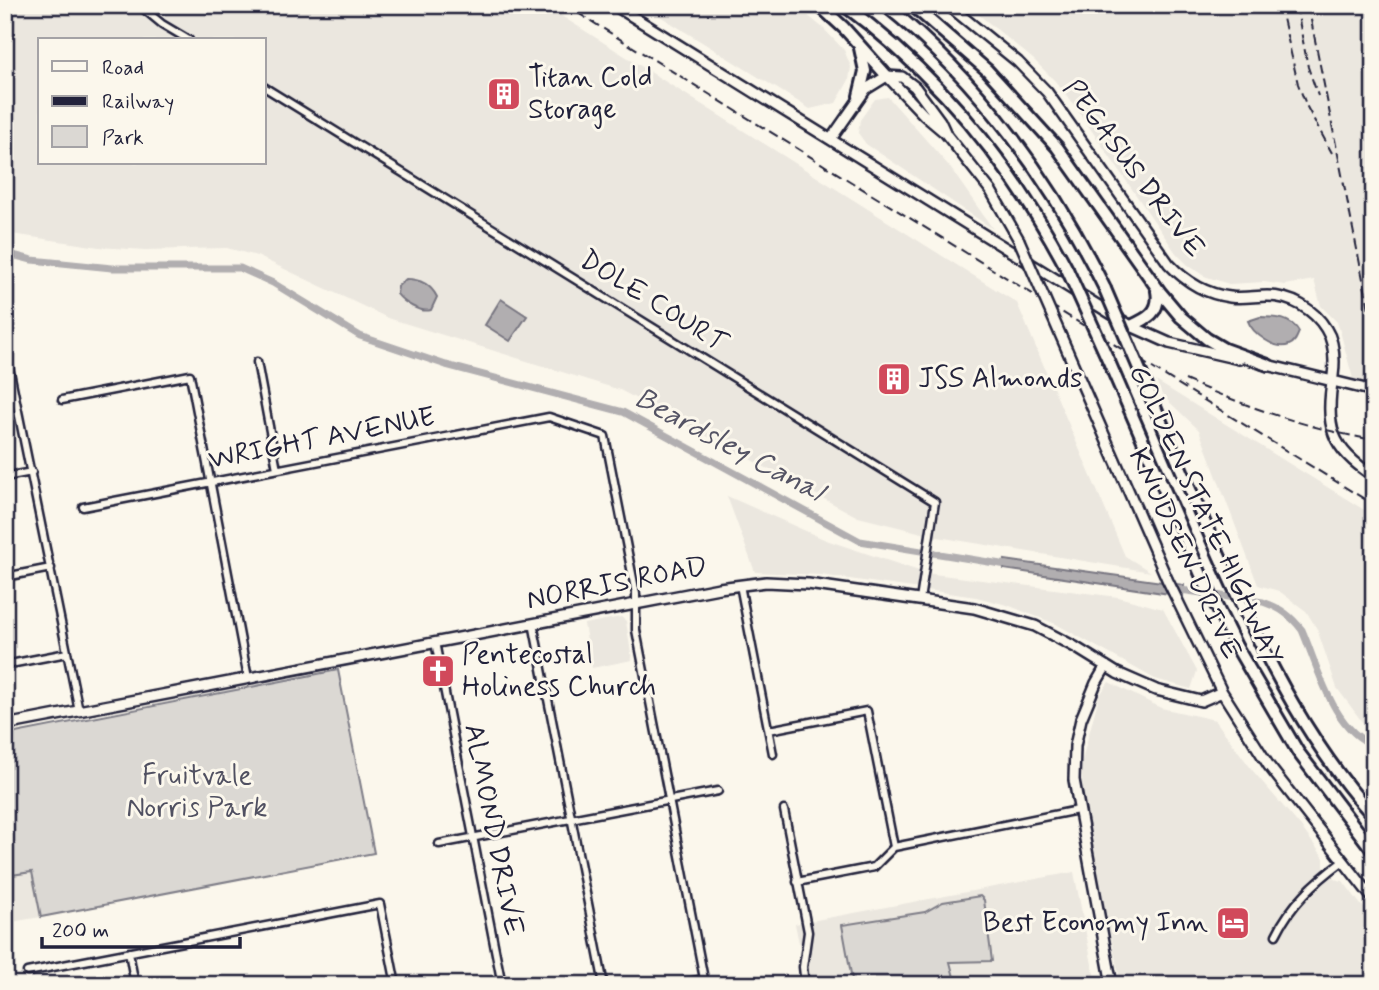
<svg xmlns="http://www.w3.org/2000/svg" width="1379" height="990" font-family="Mynerve,sans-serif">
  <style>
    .built { fill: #ebe7df; fill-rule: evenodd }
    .green { fill: #dbd8d3; stroke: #7e7d87; stroke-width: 2 }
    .water { fill: #b1aeb0; stroke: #787681; stroke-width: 2 }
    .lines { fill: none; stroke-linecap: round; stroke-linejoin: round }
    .canal { stroke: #b1aeb0; stroke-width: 7 }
    .street-casing { stroke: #22223b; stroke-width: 11 }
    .secondary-casing { stroke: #22223b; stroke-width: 14 }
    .highway-casing { stroke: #22223b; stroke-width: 16 }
    .street { stroke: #fbf7ec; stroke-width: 6 }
    .secondary { stroke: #fbf7ec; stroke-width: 9 }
    .highway { stroke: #fbf7ec; stroke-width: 10 }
    .rail { stroke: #22223b; stroke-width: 2; stroke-dasharray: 10 5; stroke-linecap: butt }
    .secondary-bridge-casing { stroke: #22223b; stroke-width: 14; stroke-linecap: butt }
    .highway-bridge-casing { stroke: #22223b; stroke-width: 16; stroke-linecap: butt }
    .secondary-bridge { stroke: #fbf7ec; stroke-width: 9 }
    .highway-bridge { stroke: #fbf7ec; stroke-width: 10 }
    .labels { text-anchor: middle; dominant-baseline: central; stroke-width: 6; stroke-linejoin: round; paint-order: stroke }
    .poi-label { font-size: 28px; fill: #22223b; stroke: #fbf7ec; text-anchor: start }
    .street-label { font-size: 28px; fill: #22223b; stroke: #fbf7ec }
    .park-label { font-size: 28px; fill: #505061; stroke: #fbf7ec }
    .water-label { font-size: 30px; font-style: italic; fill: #545364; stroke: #fbf7ec }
  </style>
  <rect width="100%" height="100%" fill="#fbf7ec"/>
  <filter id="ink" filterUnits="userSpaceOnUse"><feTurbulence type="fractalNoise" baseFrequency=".0143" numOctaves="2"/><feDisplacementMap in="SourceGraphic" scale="14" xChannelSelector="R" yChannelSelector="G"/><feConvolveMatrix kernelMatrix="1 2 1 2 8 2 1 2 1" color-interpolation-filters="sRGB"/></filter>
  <g filter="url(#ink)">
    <path class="built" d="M5 5H544L1017 303 1125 556 1151 572 938 537 858 517 620 390 388 318 257 256 227 248 145 250 99 247 5 233ZM40 40H264V163H40Z
      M642 5H795L823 28 844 50 851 67 849 80 836 103 810 109Z
      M967 5H1374V385L1353 379 1340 331 1337 322 1321 306 1314 280 1285 285 1264 282 1229 284 1204 276 1188 265 1176 253 1074 105 1055 81 1033 59Z
      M888 97 949 166 993 229 866 144 858 133 860 120 875 99Z
      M1156 381 1374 516V731H1369L1337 688 1317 629 1306 611 1279 591 1258 585 1199 430 1162 395Z
      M727 496 826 540 925 573 1118 597 1163 609 1197 671 1191 689 1155 679 1056 624 1007 605 976 597 821 575 755 572Z
      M621 617 626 621 632 660 592 668 584 624Z
      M1109 682 1161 708 1215 720 1253 771 1301 827 1324 858V868L1334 879 1343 881 1361 905 1374 916V985H1121L1084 807 1081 764 1099 696Z
      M32 872 41 917 5 923V876Z
      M1074 872 1096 985H808L795 924Z"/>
    <path class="green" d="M338 670 374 853 41 917 32 872 5 876V735Z
      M980 896 984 900 992 961 950 962 956 985H853L842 925 925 912 943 902Z"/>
    <path class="water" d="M406 279C420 279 431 285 437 297L431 310C420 313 404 303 397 294L398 286Z
      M501 299 527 316 510 341 485 325Z
      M1260 317C1275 317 1292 318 1299 332 1297 337 1295 343 1289 345 1276 351 1252 333 1248 321Z
      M1005 560 1184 585 1183 596 1004 569Z"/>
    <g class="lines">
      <path class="canal" d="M5 253 32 260 112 268H240L273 283 360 336 446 365 623 412 860 541 1013 566
        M1174 589 1263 602C1281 608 1291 616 1302 630 1318 667 1333 731 1374 745"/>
      <g class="street-casing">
        <path id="street" d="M139 5 162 24 189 40
          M264 87 935 502 920 600
          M5 347 79 711
          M257 362 277 469
          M62 400 190 375 248 678
          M5 477 32 472
          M83 507 549 417 605 436 636 594V630L704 979 673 985
          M5 577 51 568
          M740 585 773 754
          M533 623 604 985
          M435 642 502 985
          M5 665 67 653
          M769 730 867 711 894 847
          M784 810 808 932 803 967 805 985
          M439 844 718 791
          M894 847 1078 810
          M797 882 874 867 894 847
          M1276 935C1291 904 1315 882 1342 862
          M129 952 135 985
          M27 972 380 904 396 985"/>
      </g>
      <g class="secondary-casing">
        <path id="secondary" d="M614 5 1131 326 1169 343 1239 359
          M948 5 1018 62 1047 92 1169 264C1186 282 1205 294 1230 297 1243 299 1255 296 1267 296 1291 296 1314 309 1326 329 1335 343 1335 360 1333 376 1325 425 1330 449 1374 476
          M887 76 924 115 943 131
          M831 139 866 89 887 76 902 77 915 87 940 121 946 134 991 191 1019 240
          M1067 350 1167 579 1222 692 1269 766 1374 900
          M1263 364 1374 391
          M1106 666 1096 683 1081 719 1075 746 1074 780 1112 985
          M5 725 719 588 766 582 808 584 974 608 1035 626 1075 647 1117 673 1156 690 1201 701 1222 692"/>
      </g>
      <g class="highway-casing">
        <path id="highway" d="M819 5 844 28 887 76
          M844 5C939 75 1012 165 1067 269
          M885 5C979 80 1053 182 1105 289
          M912 5 987 70 1057 147 1160 292 1181 317 1207 339 1224 349 1268 365
          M859 96 865 71 860 48
          M1131 326C1147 319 1161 312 1157 291
          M1110 364 1202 577 1236 646 1298 752 1374 852
          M1147 387C1173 453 1202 517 1231 582 1269 665 1312 748 1374 817"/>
      </g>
      <use href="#street" class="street"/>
      <use href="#secondary" class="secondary"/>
      <use href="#highway" class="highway"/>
      <path class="rail" d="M565 5 1374 505
        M1280 5 1298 84 1307 107 1332 153
        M1296 5 1308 67 1318 96
        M1308 5 1374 334
        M1185 380C1245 406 1309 429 1374 440"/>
      <g class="secondary-bridge-casing">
        <path id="secondary-bridge" d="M1019 240 1067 350"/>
      </g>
      <g class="highway-bridge-casing">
        <path id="highway-bridge" d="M1067 269 1110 364
          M1105 289 1147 387"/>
      </g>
      <use href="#secondary-bridge" class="secondary-bridge"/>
      <use href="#highway-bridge" class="highway-bridge"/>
    </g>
  </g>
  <defs>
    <g id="building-square" transform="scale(1.75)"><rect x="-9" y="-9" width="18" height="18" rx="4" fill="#d1495b" stroke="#fbf7ec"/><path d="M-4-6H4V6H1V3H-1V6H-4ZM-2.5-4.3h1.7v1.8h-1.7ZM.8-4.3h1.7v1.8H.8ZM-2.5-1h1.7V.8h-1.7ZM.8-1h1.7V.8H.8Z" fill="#fff"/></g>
    <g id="church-square" transform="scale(1.75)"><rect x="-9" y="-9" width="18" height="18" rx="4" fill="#d1495b" stroke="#fbf7ec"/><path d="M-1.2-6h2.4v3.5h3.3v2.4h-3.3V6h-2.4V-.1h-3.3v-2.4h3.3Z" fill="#fff"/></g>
    <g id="hotel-square" transform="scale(1.75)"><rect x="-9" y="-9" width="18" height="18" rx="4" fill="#d1495b" stroke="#fbf7ec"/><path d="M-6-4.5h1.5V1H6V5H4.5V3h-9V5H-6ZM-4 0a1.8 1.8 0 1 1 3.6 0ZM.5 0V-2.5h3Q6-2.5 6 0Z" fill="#fff"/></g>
  </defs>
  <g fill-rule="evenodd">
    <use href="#building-square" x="504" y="94"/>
    <use href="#building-square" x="894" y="379"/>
    <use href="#church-square" x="438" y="671"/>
    <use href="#hotel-square" x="1233" y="923"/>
  </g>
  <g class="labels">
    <g class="poi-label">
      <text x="528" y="78">Titan Cold<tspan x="528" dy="32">Storage</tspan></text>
      <text x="918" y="379">JSS Almonds</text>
      <text x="462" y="655">Pentecostal<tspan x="462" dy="32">Holiness Church</tspan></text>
      <text x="1208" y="923" text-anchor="end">Best Economy Inn</text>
    </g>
    <g class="street-label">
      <text transform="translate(1133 169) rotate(53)">PEGASUS DRIVE</text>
      <text transform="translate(653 302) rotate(32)">DOLE COURT</text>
      <text transform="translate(322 439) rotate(-11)">WRIGHT AVENUE</text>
      <text transform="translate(1205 515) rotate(65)">GOLDEN STATE HIGHWAY</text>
      <text transform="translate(1184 554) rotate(65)">KNUDSEN DRIVE</text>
      <text transform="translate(617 584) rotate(-11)">NORRIS ROAD</text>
      <text transform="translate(493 830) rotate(79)">ALMOND DRIVE</text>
    </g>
    <g class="park-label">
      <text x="197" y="776">Fruitvale<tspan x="197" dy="32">Norris Park</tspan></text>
    </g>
    <g class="water-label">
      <text transform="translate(729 445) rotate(28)">Beardsley Canal</text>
    </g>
  </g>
  <rect width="1379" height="990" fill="none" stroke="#fbf7ec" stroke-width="28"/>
  <rect x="14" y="14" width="1351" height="962" fill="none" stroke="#22223b" stroke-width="2.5" filter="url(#ink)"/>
  <rect x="38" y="38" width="228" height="126" fill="#fbf7ec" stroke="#a4a2a5" stroke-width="2"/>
  <rect x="52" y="61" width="35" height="10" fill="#fbf7ec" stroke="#a4a2a5" stroke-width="2"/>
  <text x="102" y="74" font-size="21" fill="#22223b">Road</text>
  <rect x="52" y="96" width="35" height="10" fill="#22223b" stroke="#a4a2a5" stroke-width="2"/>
  <text x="102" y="108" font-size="21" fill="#22223b">Railway</text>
  <rect x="52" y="126" width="35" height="21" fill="#dbd8d3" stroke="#a4a2a5" stroke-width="2"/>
  <text x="102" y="144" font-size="21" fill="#22223b">Park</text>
  <path d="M42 937v10h198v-10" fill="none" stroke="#22223b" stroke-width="3.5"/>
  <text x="52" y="937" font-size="21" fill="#22223b" stroke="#fbf7ec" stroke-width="5" paint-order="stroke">200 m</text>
</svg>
